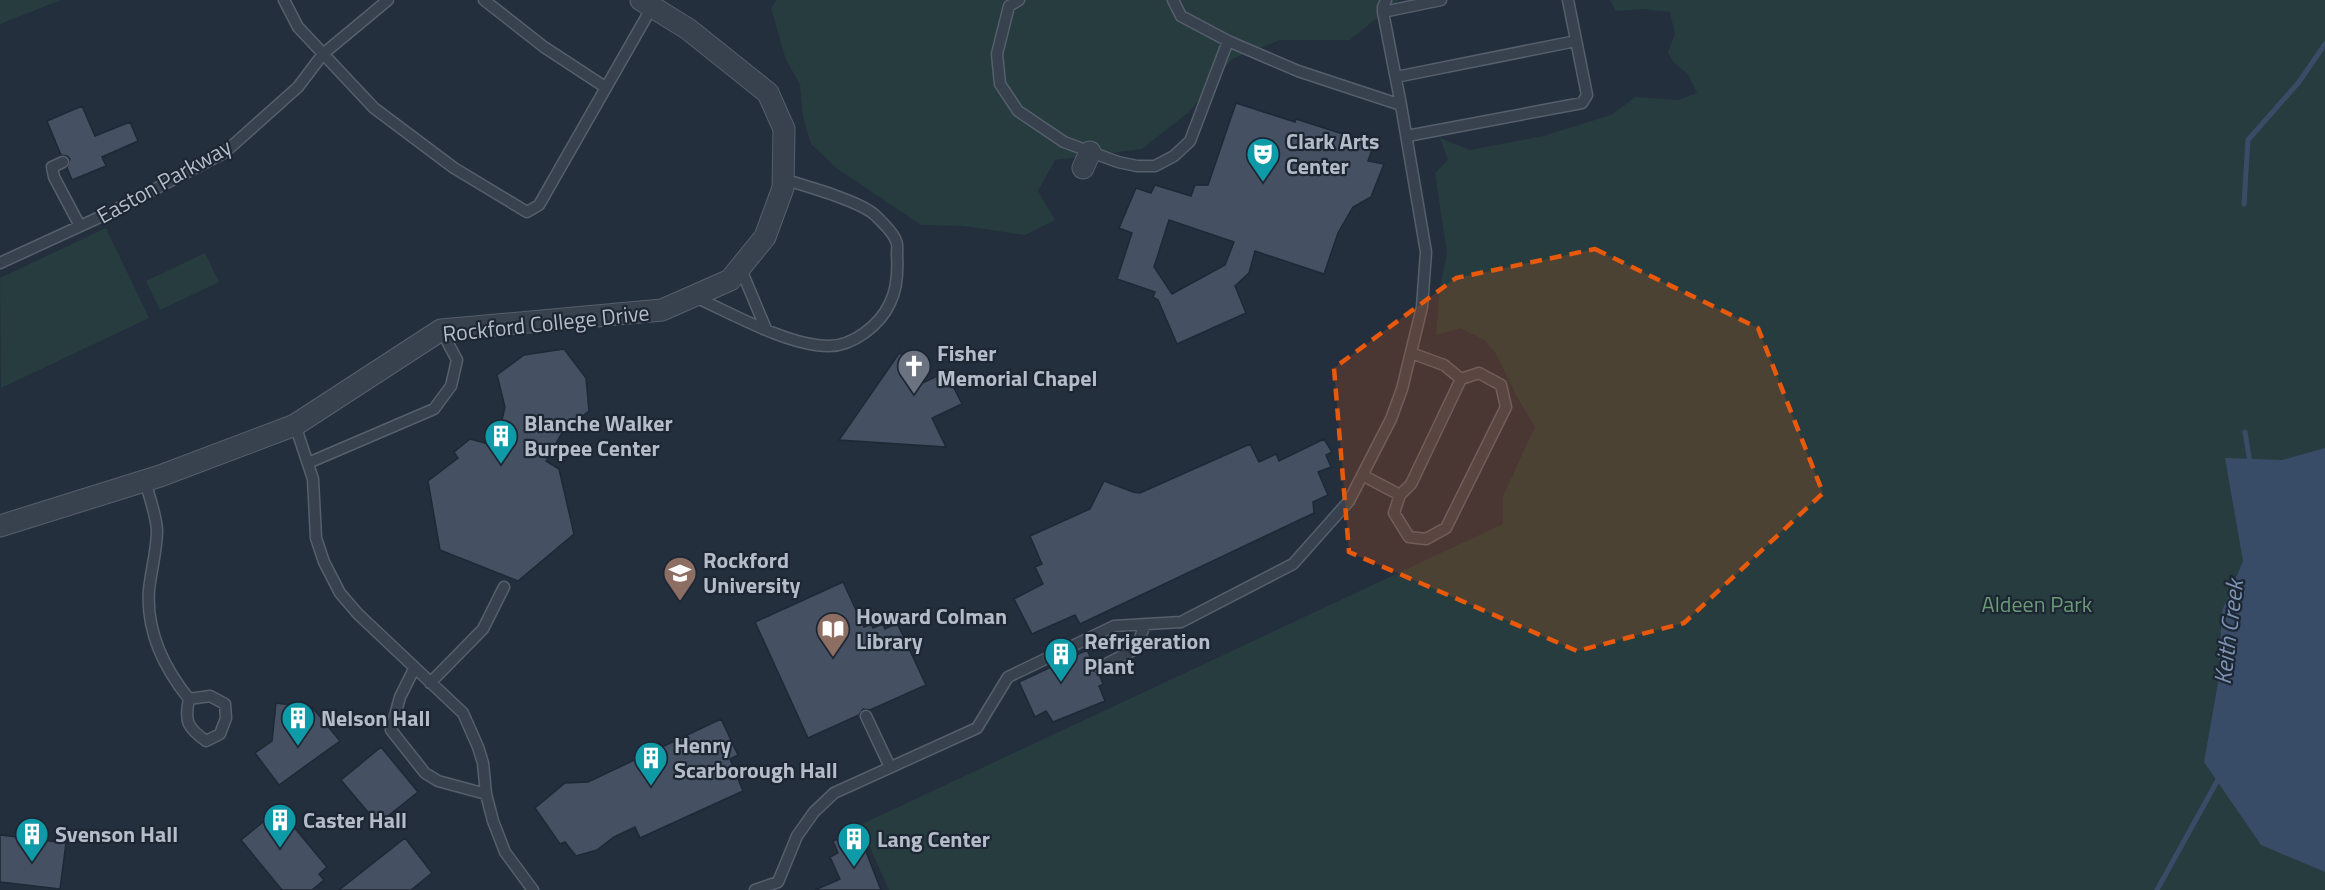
<svg xmlns="http://www.w3.org/2000/svg" width="2325" height="890" font-family="'Titillium Web',sans-serif">
  <style>
    .green { fill: #263c3f }
    .water { fill: #394c67 }
    .lines { fill: none; stroke-linecap: round; stroke-linejoin: round }
    .stream { stroke: #394c67; stroke-width: 5 }
    .building { fill: #455162; stroke: #1f2835; stroke-width: 1.5; fill-rule: evenodd }
    .lane-casing { stroke: #565f6c; stroke-width: 13 }
    .street-casing { stroke: #565f6c; stroke-width: 23 }
    .lane { stroke: #38414e; stroke-width: 10 }
    .street { stroke: #38414e; stroke-width: 21 }
    .marked { fill: #e8590c; fill-opacity: 0.2; stroke: #e8590c; stroke-width: 4.5; stroke-dasharray: 12 8; stroke-linejoin: round }
    .labels { text-anchor: middle; dominant-baseline: central; stroke-width: 4.5; stroke-linejoin: round; paint-order: stroke }
    .poi-label { font-size: 22px; font-weight: bold; fill: #b4bcc9; stroke: #1d2633; text-anchor: start }
    .street-label { font-size: 22px; fill: #b4bcc9; stroke: #1d2633 }
    .park-label { font-size: 22px; fill: #6b9a76; stroke: #1d2633 }
    .water-label { font-size: 24px; font-style: italic; fill: #7c92b1; stroke: #1d2633 }
  </style>
  <rect width="100%" height="100%" fill="#242f3e"/>
  <path class="green" d="M0 0H61L0 24Z
    M777 0H1399L1350 40H1280L1232 59 1190 111 1142 149 1055 160 1038 191 1055 220 1025 235 964 226 921 225 835 167 811 144 803 117 800 84 786 60 771 8Z
    M1610 0H2325V890H889L860 825 1503 524V496L1535 427 1516 395 1495 352 1484 340 1461 328 1436 335 1440 288 1447 253 1435 173 1448 160 1440 138 1470 150 1543 136 1611 115 1635 97 1678 100 1697 93 1688 74 1674 63 1668 52 1675 34 1670 12 1642 9 1616 11Z
    M106 228 149 318 1 388 0 278Z
    M205 253 219 282 160 310 146 281Z"/>
  <path class="water" d="M2325 448V872L2261 845 2204 762 2218 683 2222 611 2243 561 2225 458 2282 460Z"/>
  <g class="lines">
    <path class="stream" d="M2244 204 2248 140 2299 82 2325 44
      M2245 432 2250 463
      M2157 890 2220 776"/>
  </g>
  <path class="building" d="M1236 103 1295 122 1296 119 1374 144 1368 161 1384 164 1371 197 1353 207 1338 233 1324 274 1255 251 1249 273 1235 286 1246 313 1177 344 1158 300 1153 297 1155 292 1117 279 1132 233 1119 228 1136 188 1151 193 1155 185 1191 196 1195 185H1208ZM1169 220 1234 242 1225 265 1172 294 1154 267Z
    M82 106 95 136 130 122 138 141 102 157 106 166 72 180 67 168 70 159 67 156 61 155 47 121Z
    M564 349 586 378 589 411 563 431 546 461 559 469 574 534 518 581 440 550 428 481 458 458 454 452 470 439 496 446 505 407 497 375 524 355Z
    M900 352 916 386 946 372 962 404 932 418 946 447 839 440Z
    M1324 439 1332 452 1326 455 1331 467 1318 472 1328 495 1313 502 1314 513 1080 624 1075 615 1032 634 1014 599 1043 584 1035 567 1042 564 1030 536 1090 509 1104 481 1133 492 1140 493 1250 444 1259 462 1276 454 1279 461Z
    M843 582 864 627 871 624 873 628 883 624 885 629 897 623 926 685 870 710 863 709 859 715 808 738 755 622Z
    M1087 650 1093 663V670L1099 674 1103 684 1099 686 1105 701 1053 722 1046 711 1035 717 1019 682Z
    M276 703 299 706 305 713 312 707 340 741 279 785 255 753 272 741Z
    M721 719 738 755 730 759 743 791 640 838 635 827 614 837 597 850 576 856 565 842 560 844 535 808 565 783 588 782Z
    M381 747 418 792 378 824 341 780Z
    M279 809 327 867 319 874 324 880 312 890H282L241 840Z
    M852 833 855 841 861 839 881 890H815L840 879 830 857 838 853 833 841Z
    M0 835 66 843 60 889 0 882Z
    M405 838 432 873 411 890H339Z"/>
  <g class="lines">
    <g class="lane-casing">
      <path id="lane" d="M284 0 298 27 374 108 454 168 527 212 539 205 652 7
        M484 0 544 47 605 87
        M1019 0 1009 6 997 54 1000 84 1018 111 1064 142 1118 162 1137 166H1155L1174 156 1190 141 1228 41
        M1173 0 1181 16 1228 41 1298 71 1401 105
        M1383 12 1441 0
        M1396 77 1576 41
        M1407 136 1582 103 1587 95 1568 0
        M63 162 52 167 54 177 80 226
        M0 263 113 211 224 153 298 87 323 54 388 0
        M740 267 766 329
        M693 296C731 313 788 346 829 346 853 346 880 325 890 303 897 289 898 270 897 254 897 250 898 244 896 241 894 233 882 222 876 216 861 201 805 186 783 179
        M295 425 313 479 316 538 324 562 340 593 358 614 463 713 478 747 483 763 486 794 493 821 505 852 533 890
        M308 463 434 409 451 386 457 360 441 330
        M1362 475 1400 495 1411 484 1461 379 1444 365 1411 353
        M145 481C149 496 156 514 157 530 157 550 151 570 149 590 146 631 164 668 189 699 184 722 188 728 206 741L220 734 226 718 225 704 210 696 189 699
        M1400 495 1394 513 1409 537 1426 539 1446 528 1506 407 1501 385 1479 373 1461 379
        M1100 667 1136 649 1145 624
        M414 669 400 697 391 730 425 773 438 781 486 794
        M430 683 483 629 504 587
        M866 716 890 767
        M755 890 778 882 797 836 814 812 834 793 977 728 1008 677 1114 626 1181 622 1293 564 1349 501 1391 419 1402 389 1422 307 1426 252 1401 105 1383 12V7L1386 0"/>
    </g>
    <g class="street-casing">
      <path id="street" d="M1083 168 1090 152
        M0 526 160 476 295 425 441 330 662 310 730 280 765 237 783 188 784 129 768 93 688 29 641 0"/>
    </g>
    <use href="#lane" class="lane"/>
    <use href="#street" class="street"/>
  </g>
  <path class="marked" d="M1595 249 1758 328 1823 493 1684 623 1577 651 1349 552 1334 368 1456 278Z"/>
  <defs>
    <g id="theatre-pin" transform="scale(1.725)"><path d="M0 17L-7.5 6A9.5 9.5 0 1 1 7.5 6Z" fill="#0f9aa8" stroke="#1d2633"/><path d="M-5-5.5Q0-4 5-5.5V0Q5 5 0 6Q-5 5-5 0ZM-3.3-2.5H-1v1.5H-3.3ZM1-2.5H3.3v1.5H1ZM-2.8 1Q0 5.5 2.8 1Z" fill="#fff"/></g>
    <g id="church-pin" transform="scale(1.725)"><path d="M0 17L-7.5 6A9.5 9.5 0 1 1 7.5 6Z" fill="#6b7280" stroke="#1d2633"/><path d="M-1.2-6h2.4v3.5h3.3v2.4h-3.3V6h-2.4V-.1h-3.3v-2.4h3.3Z" fill="#fff"/></g>
    <g id="building-pin" transform="scale(1.725)"><path d="M0 17L-7.5 6A9.5 9.5 0 1 1 7.5 6Z" fill="#0f9aa8" stroke="#1d2633"/><path d="M-4-6H4V6H1V3H-1V6H-4ZM-2.5-4.3h1.7v1.8h-1.7ZM.8-4.3h1.7v1.8H.8ZM-2.5-1h1.7V.8h-1.7ZM.8-1h1.7V.8H.8Z" fill="#fff"/></g>
    <g id="university-pin" transform="scale(1.725)"><path d="M0 17L-7.5 6A9.5 9.5 0 1 1 7.5 6Z" fill="#8d6e63" stroke="#1d2633"/><path d="M0-5L7-2L0 1L-7-2ZM-4 1L0 2.5L4 1V4Q0 6-4 4Z" fill="#fff"/></g>
    <g id="library-pin" transform="scale(1.725)"><path d="M0 17L-7.5 6A9.5 9.5 0 1 1 7.5 6Z" fill="#8d6e63" stroke="#1d2633"/><path d="M-6-4Q-3-5.5-.7-3.5V5Q-3 3-6 4ZM6-4Q3-5.5 .7-3.5V5Q3 3 6 4Z" fill="#fff"/></g>
  </defs>
  <g fill-rule="evenodd">
    <use href="#theatre-pin" x="1263" y="154"/>
    <use href="#church-pin" x="914" y="366"/>
    <use href="#building-pin" x="501" y="436"/>
    <use href="#university-pin" x="680" y="573"/>
    <use href="#library-pin" x="833" y="629"/>
    <use href="#building-pin" x="1061" y="654"/>
    <use href="#building-pin" x="298" y="718"/>
    <use href="#building-pin" x="651" y="758"/>
    <use href="#building-pin" x="280" y="820"/>
    <use href="#building-pin" x="32" y="834"/>
    <use href="#building-pin" x="854" y="839"/>
  </g>
  <g class="labels">
    <g class="poi-label">
      <text x="1286" y="141">Clark Arts<tspan x="1286" dy="25">Center</tspan></text>
      <text x="937" y="353">Fisher<tspan x="937" dy="25">Memorial Chapel</tspan></text>
      <text x="524" y="423">Blanche Walker<tspan x="524" dy="25">Burpee Center</tspan></text>
      <text x="703" y="560">Rockford<tspan x="703" dy="25">University</tspan></text>
      <text x="856" y="616">Howard Colman<tspan x="856" dy="25">Library</tspan></text>
      <text x="1084" y="641">Refrigeration<tspan x="1084" dy="25">Plant</tspan></text>
      <text x="321" y="718">Nelson Hall</text>
      <text x="674" y="745">Henry<tspan x="674" dy="25">Scarborough Hall</tspan></text>
      <text x="303" y="820">Caster Hall</text>
      <text x="55" y="834">Svenson Hall</text>
      <text x="877" y="839">Lang Center</text>
    </g>
    <g class="street-label">
      <text transform="translate(164 181) rotate(-29)">Easton Parkway</text>
      <text transform="translate(546 323) rotate(-6)">Rockford College Drive</text>
    </g>
    <g class="park-label">
      <text x="2037" y="604">Aldeen Park</text>
    </g>
    <g class="water-label">
      <text transform="translate(2228 632) rotate(-83)">Keith Creek</text>
    </g>
  </g>
</svg>
